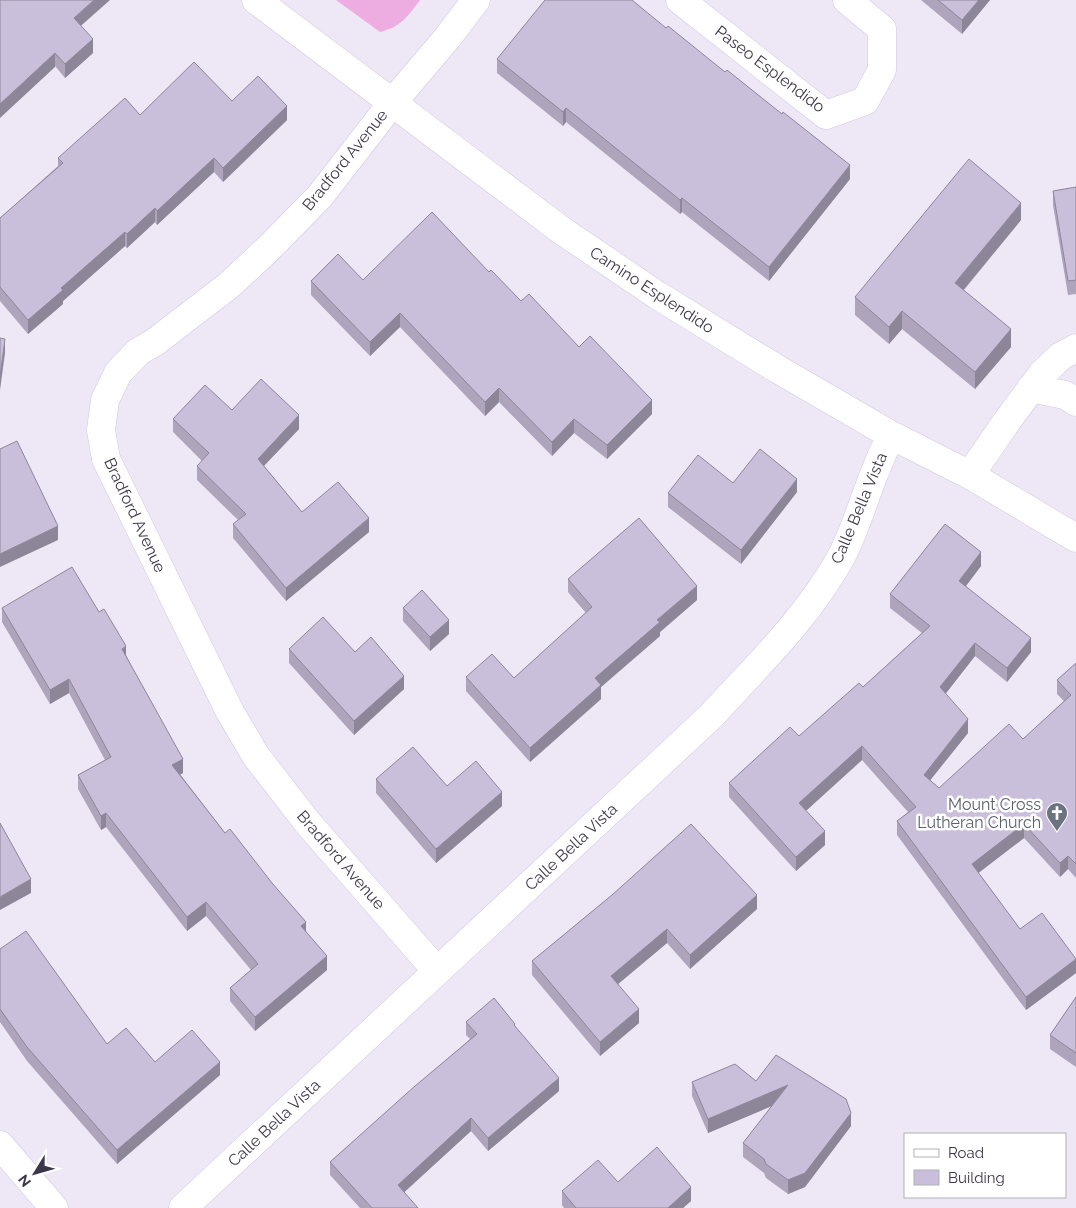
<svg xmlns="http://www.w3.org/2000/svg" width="1076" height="1208" font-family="Raleway,sans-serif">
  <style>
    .green { fill: #eeade0 }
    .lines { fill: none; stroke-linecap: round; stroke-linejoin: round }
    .minor-casing { stroke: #d2c7e0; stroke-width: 29 }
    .minor { stroke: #fff; stroke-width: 28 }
    .wall { fill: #aea4bc }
    .shaded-wall { fill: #8d8699 }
    .building { fill: #cabfdb; stroke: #8d8699 }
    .labels { text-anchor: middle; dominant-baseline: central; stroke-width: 5; stroke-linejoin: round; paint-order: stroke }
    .street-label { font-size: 16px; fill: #3d364a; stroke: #fff }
    .worship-label { font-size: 16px; fill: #5b616d; stroke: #fff; text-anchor: end }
  </style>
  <rect width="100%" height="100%" fill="#eee8f6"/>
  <path class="green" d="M336 0H420C408 16 401 27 380 32Z"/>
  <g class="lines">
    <g class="minor-casing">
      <path id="minor" d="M256 0 561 230 657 295 774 367 891 435 970 475 1076 538
        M680 0 826 115 865 101 882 70V29L847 0
        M1031 388 1065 395 1076 402
        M970 475 1007 421 1042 374 1061 356 1076 348
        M437 971 307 822 256 756 230 712 106 459 101 430 105 400 118 373 138 352 155 342 228 286 267 250 320 196 392 103 448 37 476 0
        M0 1145 54 1208
        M183 1208 711 716C757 666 807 618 840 559 856 530 864 497 877 467 881 456 886 446 891 435"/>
    </g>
    <use href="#minor" class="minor"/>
  </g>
  <path class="wall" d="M0 0 81 26 93 53 65 78Z
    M921 0H990L962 34Z
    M497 59 850 179 769 281 682 212 680 214 566 122 563 126 497 73Z
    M232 101 287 120 223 182 214 172 157 225 155 222 127 248 125 246 63 301V304L28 334 0 301V218L58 166V158L140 115Z
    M1076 187V294L1068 295 1053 205V191Z
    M1021 220 964 290 1011 347 975 389 902 329 889 344 855 315V297Z
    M489 272 521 301 579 347 652 414 607 459 574 433 552 456 499 402 485 416 400 327 370 356 311 295V281L363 280Z
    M232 410 299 429 264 466 302 512 369 532 286 601 233 538V524L238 520 197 480V466L202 461 173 432V419Z
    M733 483 797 492 741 564 668 507V493Z
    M981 566 966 586 1031 652 1007 682 975 656 945 694 968 733 930 780 939 788 1023 739 1064 701 1057 694V680L1076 663V878L1068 869 1060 877 1024 838 978 873 1020 929 1076 973 1026 1010 897 835V821L908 812 862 760 806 811 825 845 796 871 729 797V783L799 736 863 687 922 633 890 608V594Z
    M568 579 697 600 660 632V636L601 687V699L530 762 466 691V677L514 678 586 613 568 592Z
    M2 608 99 612 126 655 183 773 180 774 225 833 306 931 327 970 255 1031 230 1001V988L251 970 206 916 187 931 106 827 101 830 78 789V775L105 760 69 693 50 704 2 622Z
    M403 608 449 634 430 651 403 621Z
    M289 649 355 652 404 689 354 735 289 663Z
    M376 779 447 786 502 806 436 863 376 793Z
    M612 895 757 909 690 969 667 943 618 984 639 1023 600 1056 532 975V961Z
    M0 949 107 1044 155 1062 220 1075 117 1164 27 1061 0 1022Z
    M1076 997V1067L1050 1049V1035Z
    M466 1022 515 1026 559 1091 488 1151 471 1131 404 1192 418 1208H360L330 1175V1162L470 1039 466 1035Z
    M756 1081 851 1126 805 1187 788 1194 766 1178 764 1173 743 1157V1143L772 1106 708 1133 692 1096V1082Z
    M618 1182 691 1201 683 1208H564L562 1205V1191Z"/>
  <path class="shaded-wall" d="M94 0H110L74 32V18Z
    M979 0H990L962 34V20Z
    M93 39V53L65 78V64Z
    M55 53V67L0 118V104Z
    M287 106V120L223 182V168Z
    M566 108V122L563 126V112Z
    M214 158V172L157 225V211Z
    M850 165V179L769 281V267Z
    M682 198V212L680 214V200Z
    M1021 203V220L955 300V283Z
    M155 208V222L127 248V234Z
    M125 232V246L63 301V304L28 334V320L61 288Z
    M902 311V329L889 344V327Z
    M400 313V327L370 356V342Z
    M1011 329V347L975 389V372Z
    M5 339V353L0 390V376Z
    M499 388V402L485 416V402Z
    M652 400V414L607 459V445Z
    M299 415V429L258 472V459Z
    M574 419V433L552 456V442Z
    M797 479V492L741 564V550Z
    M369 518V532L286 601V588Z
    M58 526V540L0 567V554Z
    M981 552V566L959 595V581Z
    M697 586V600L660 632V636L601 687V699L530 762V748L595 678 657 620Z
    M449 620V634L430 651V637Z
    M1031 638V652L1007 682V668Z
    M975 643V656L940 701V687Z
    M126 646V660L122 649Z
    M404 676V689L354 735V721Z
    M69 679V693L50 704V690Z
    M968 719V733L924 788V775Z
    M862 746V760L799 817V803Z
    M183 759V773L172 779V765Z
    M502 792V806L436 863V849Z
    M106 813V827L101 830V816Z
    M1024 824V838L972 878V864Z
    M825 831V845L796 871V857Z
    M1068 856V869L1060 877V863Z
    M31 879V893L0 910V897Z
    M757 895V909L690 969V955Z
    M206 902V916L187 931V917Z
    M306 922V936L301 926Z
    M667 929V943L611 990V976Z
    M327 956V970L255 1031V1017Z
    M1076 959V973L1026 1010V997Z
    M639 1009V1023L600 1056V1042Z
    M220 1062V1075L117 1164V1150Z
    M559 1078V1091L488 1151V1138Z
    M788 1085V1099L708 1133V1119Z
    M851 1113V1126L805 1187 788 1194V1180Z
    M471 1118V1131L398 1198V1185Z
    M691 1187V1201L683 1208H668Z"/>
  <path class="building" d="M0 0H94L74 18 93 39 65 64 55 53 0 104Z
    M545 0H632L666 28 668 26 725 72 727 70 782 114 783 112 850 165 769 267 682 198 680 200 566 108 563 112 497 59Z
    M938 0H979L962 20Z
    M194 62 232 101 258 76 287 106 223 168 214 158 157 211 155 208 127 234 125 232 61 288 63 290 28 320 0 287V218L63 163 58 158 125 98 140 115Z
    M969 159 1021 203 955 283 1011 329 975 372 902 311 889 327 855 297Z
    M1076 187V280L1068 281 1053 191Z
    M432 212 489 272 491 270 521 301 529 294 579 347 590 336 652 400 607 445 574 419 552 442 499 388 485 402 400 313 370 342 311 281 338 254 363 280Z
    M0 338 5 339 0 376Z
    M261 379 299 415 258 459 302 512 338 482 369 518 286 588 233 524 246 514 197 466 209 453 173 419 205 385 232 410Z
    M17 441 58 526 0 554V449Z
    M760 449 797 479 741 550 668 493 698 455 733 483Z
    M639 518 697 586 657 620 660 622 595 678 601 685 530 748 466 677 492 654 514 678 592 607 568 579Z
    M945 524 981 552 959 581 1031 638 1007 668 975 643 940 687 968 719 924 775 939 788 1009 724 1023 739 1071 695 1057 680 1076 663V864L1068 856 1060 863 1024 824 972 864 1020 929 1042 913 1076 959 1026 997 897 821 916 807 862 746 799 803 825 831 796 857 729 783 790 727 799 736 859 683 863 687 930 626 890 594Z
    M72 567 99 612 104 609 126 646 122 649 183 759 172 765 225 833 230 829 272 883 306 922 301 926 327 956 255 1017 230 988 258 964 206 902 187 917 106 813 101 816 78 775 111 757 69 679 50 690 2 608Z
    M422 590 449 620 430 637 403 608Z
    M323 617 355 652 371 637 404 676 354 721 289 649Z
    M413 747 447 786 476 761 502 792 436 849 376 779Z
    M0 823 31 879 0 897Z
    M691 824 757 895 690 955 667 929 611 976 639 1009 600 1042 532 961 612 895Z
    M26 931 107 1044 126 1028 155 1062 192 1030 220 1062 117 1150 27 1047 0 1009V949Z
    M1076 997V1053L1050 1035Z
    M494 998 515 1024 514 1025 559 1078 488 1138 471 1118 398 1185 418 1208H372L330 1162 415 1086 477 1034 466 1022Z
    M776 1055 846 1099 851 1113 805 1173 788 1180 766 1164 764 1159 743 1143 788 1085 708 1119 692 1082 735 1064 756 1081Z
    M657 1147 691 1187 668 1208H576L562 1191 598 1160 618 1182Z"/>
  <defs>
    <g id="church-pin" transform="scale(1.125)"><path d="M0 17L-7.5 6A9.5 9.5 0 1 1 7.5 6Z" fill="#6b7280" stroke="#fff"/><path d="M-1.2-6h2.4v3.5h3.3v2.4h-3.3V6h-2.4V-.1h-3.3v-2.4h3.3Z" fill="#fff"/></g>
  </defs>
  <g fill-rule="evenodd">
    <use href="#church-pin" x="1057" y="813"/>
  </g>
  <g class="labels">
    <g class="street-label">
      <text transform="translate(770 69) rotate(37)">Paseo Esplendido</text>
      <text transform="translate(345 160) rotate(-51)">Bradford Avenue</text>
      <text transform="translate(652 290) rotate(33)">Camino Esplendido</text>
      <text transform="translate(859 508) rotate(-67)">Calle Bella Vista</text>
      <text transform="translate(135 515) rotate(65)">Bradford Avenue</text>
      <text transform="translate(571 847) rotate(-43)">Calle Bella Vista</text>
      <text transform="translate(341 860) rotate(49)">Bradford Avenue</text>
      <text transform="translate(274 1123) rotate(-43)">Calle Bella Vista</text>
    </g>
    <g class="worship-label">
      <text x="1041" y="804">Mount Cross<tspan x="1041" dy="18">Lutheran Church</tspan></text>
    </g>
  </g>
  <rect x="904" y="1133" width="162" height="65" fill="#ffffff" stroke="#b1afb7"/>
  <rect x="914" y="1149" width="25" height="8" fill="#ffffff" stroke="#b1afb7"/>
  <text x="948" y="1158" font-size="15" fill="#3d364a">Road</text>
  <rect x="914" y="1170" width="25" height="15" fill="#cabfdb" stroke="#b1afb7"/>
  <text x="948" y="1183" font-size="15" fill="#3d364a">Building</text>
  <g transform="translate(35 1173) rotate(233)" stroke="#ffffff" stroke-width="4" paint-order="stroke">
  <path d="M0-4L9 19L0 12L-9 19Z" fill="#3d364a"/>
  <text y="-8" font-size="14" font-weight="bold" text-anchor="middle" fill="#3d364a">N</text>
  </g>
</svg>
